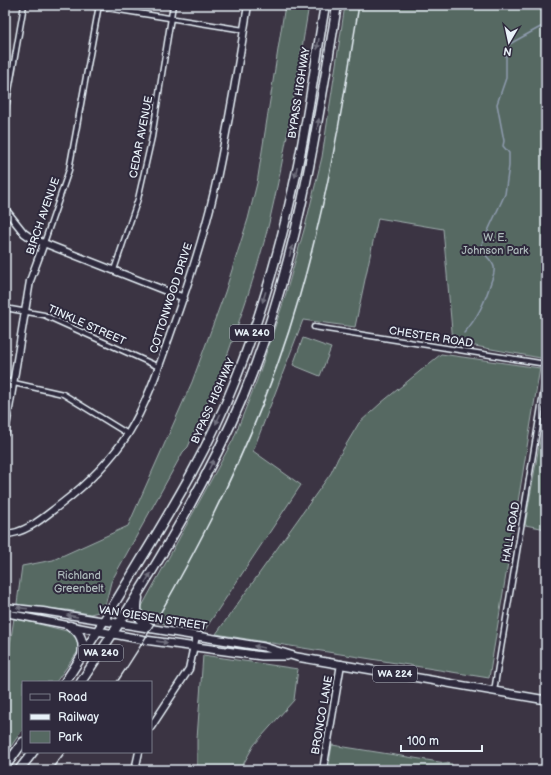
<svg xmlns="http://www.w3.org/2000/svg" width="551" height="775" font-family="'Balsamiq Sans',sans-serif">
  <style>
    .green { fill: #566962; stroke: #9fadad }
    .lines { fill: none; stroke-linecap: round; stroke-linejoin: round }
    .stream { stroke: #8e9bae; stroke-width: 1.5 }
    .street-casing { stroke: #e8f1f8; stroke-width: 7 }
    .secondary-casing { stroke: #e8f1f8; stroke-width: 9 }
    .primary-casing { stroke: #e8f1f8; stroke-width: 10 }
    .highway-casing { stroke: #e8f1f8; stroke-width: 11 }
    .street { stroke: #2f2a3d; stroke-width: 4 }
    .secondary { stroke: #2f2a3d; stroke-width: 6 }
    .primary { stroke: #2f2a3d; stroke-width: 7 }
    .highway { stroke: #2f2a3d; stroke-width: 8 }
    .rail { stroke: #e8f1f8; stroke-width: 1.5 }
    .oneway { fill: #70707e }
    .labels { text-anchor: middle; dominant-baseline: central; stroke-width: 4; stroke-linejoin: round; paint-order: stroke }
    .shield { fill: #2f2a3d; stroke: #b0b5c0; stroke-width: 1 }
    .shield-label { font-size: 10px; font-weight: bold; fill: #e8f1f8 }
    .street-label { font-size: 11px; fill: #e8f1f8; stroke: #2f2a3d }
    .park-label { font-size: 11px; fill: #aebbbc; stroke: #2f2a3d }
  </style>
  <rect width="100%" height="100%" fill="#3b3443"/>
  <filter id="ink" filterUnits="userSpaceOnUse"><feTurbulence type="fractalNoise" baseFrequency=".025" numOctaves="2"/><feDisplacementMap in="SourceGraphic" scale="8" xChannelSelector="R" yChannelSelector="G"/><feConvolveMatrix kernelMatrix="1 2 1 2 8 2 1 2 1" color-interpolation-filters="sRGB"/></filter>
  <g filter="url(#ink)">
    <path class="green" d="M285 5H309C297 78 286 151 269 223 256 276 237 326 220 377L216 382 188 447 183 452 111 582 105 606 99 612 90 614 67 610 18 606 17 603 22 566 53 560 128 526 192 382 225 292 248 219 257 183Z
      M345 5H546V359L453 342 443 229 378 218 355 327 303 320 253 451 301 485 204 631 150 621 144 618 141 608 233 440 257 380 284 300 306 223 322 157Z
      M303 338 331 348 320 376 293 365Z
      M441 354 540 368 489 678 216 634 331 473 338 458 359 423 381 403Z
      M546 407V529L525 525Z
      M14 618 71 632 78 639 79 650 56 682H23V729L5 755V678Z
      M203 655 298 669 294 700 254 745 240 770H197V739Z
      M332 745 452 764 451 770H328Z"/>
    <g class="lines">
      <path class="stream" d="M464 333C478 317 485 302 491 282 493 277 495 272 494 267 492 259 482 255 481 246L505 194 509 166V153L503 146 504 141 497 104 506 78V55L507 50 510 44 515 41 546 24"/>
      <g class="street-casing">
        <path id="street" d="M88 5 244 30
          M5 114 24 5
          M44 243 69 170 99 5
          M114 270 138 199 152 137 173 5
          M5 308 44 315 159 367
          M314 327 546 364
          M5 381 63 394 128 434
          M494 691 546 376"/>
      </g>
      <g class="secondary-casing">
        <path id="secondary" d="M5 209 24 233 31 238 184 298
          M5 433 30 281 44 243
          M5 534C26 534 45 516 61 504 86 485 110 461 128 434 147 403 158 369 170 335 187 288 203 240 214 192 228 130 238 67 248 5
          M5 607 43 611 105 621
          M5 613 98 631
          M151 727 189 669 196 636
          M135 770 139 752
          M323 770 341 664"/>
      </g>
      <g class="primary-casing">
        <path id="primary" d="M105 621 264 647 297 657 546 700
          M98 631 145 640 262 656H287"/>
      </g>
      <g class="highway-casing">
        <path id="highway" d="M138 598C135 614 138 619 151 628
          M70 626C82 633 84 643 82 656
          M65 682C91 643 115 603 139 563 175 504 210 445 235 381 263 311 283 238 298 165 309 112 316 58 325 5
          M81 682C142 590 201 496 244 394 295 270 316 137 337 5
          M5 767 23 742
          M19 770 33 752"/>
      </g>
      <use href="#street" class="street"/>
      <use href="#secondary" class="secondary"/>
      <use href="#primary" class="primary"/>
      <use href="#highway" class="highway"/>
      <path class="rail" d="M117 682C152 631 182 576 210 521 246 449 277 375 299 298 327 202 343 104 359 5
        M51 770 65 752"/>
    </g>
    <defs><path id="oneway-solid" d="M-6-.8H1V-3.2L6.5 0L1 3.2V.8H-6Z"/></defs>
    <g class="oneway">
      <use href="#oneway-solid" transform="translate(318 44) rotate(99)"/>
      <use href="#oneway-solid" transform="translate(318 124) rotate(-80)"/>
      <use href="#oneway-solid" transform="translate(296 172) rotate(102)"/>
      <use href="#oneway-solid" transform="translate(291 251) rotate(-74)"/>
      <use href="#oneway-solid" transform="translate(264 297) rotate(107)"/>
      <use href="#oneway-solid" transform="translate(218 419) rotate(115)"/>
      <use href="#oneway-solid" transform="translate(211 465) rotate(-63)"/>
      <use href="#oneway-solid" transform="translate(148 578) rotate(-59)"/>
      <use href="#oneway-solid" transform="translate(22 608) rotate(-173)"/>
      <use href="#oneway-solid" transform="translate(72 616) rotate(-171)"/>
      <use href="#oneway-solid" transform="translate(162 642) rotate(8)"/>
      <use href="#oneway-solid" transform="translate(259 647) rotate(-169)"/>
    </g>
  </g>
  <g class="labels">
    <g class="shield">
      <rect x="230" y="325" width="44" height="16" rx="3"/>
      <rect x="79" y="645" width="44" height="16" rx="3"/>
      <rect x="373" y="666" width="44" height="16" rx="3"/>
    </g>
    <g class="shield-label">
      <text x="252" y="333">WA 240</text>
      <text x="101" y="653">WA 240</text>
      <text x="395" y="674">WA 224</text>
    </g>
    <g class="street-label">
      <text transform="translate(299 93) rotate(-81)">BYPASS HIGHWAY</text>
      <text transform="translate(141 137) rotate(-79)">CEDAR AVENUE</text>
      <text transform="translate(43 216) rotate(-71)">BIRCH AVENUE</text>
      <text transform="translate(171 298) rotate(-72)">COTTONWOOD DRIVE</text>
      <text transform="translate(87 325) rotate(24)">TINKLE STREET</text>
      <text transform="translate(431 337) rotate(9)">CHESTER ROAD</text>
      <text transform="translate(213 401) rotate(-66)">BYPASS HIGHWAY</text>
      <text transform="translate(511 532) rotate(-80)">HALL ROAD</text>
      <text transform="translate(153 618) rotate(9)">VAN GIESEN STREET</text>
      <text transform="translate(322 715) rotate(-80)">BRONCO LANE</text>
    </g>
    <g class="park-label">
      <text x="495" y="237">W. E.<tspan x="495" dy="13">Johnson Park</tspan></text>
      <text x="79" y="575">Richland<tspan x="79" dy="13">Greenbelt</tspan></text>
    </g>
  </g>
  <rect width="551" height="775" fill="none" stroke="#2f2a3d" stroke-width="20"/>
  <rect x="10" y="10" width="531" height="755" fill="none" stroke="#e8f1f8" stroke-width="1.5" filter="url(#ink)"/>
  <rect x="22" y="681" width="130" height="72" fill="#2f2a3d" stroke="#797a88"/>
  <rect x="30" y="694" width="20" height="6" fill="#2f2a3d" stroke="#797a88"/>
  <text x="58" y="701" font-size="12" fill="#e8f1f8">Road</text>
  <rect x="30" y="714" width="20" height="6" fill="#e8f1f8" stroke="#797a88"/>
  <text x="58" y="721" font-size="12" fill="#e8f1f8">Railway</text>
  <rect x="30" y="731" width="20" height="12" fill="#566962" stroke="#797a88"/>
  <text x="58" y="741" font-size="12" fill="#e8f1f8">Park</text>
  <g transform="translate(509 42) rotate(189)" stroke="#2f2a3d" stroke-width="3" paint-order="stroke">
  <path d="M0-3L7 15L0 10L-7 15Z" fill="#e8f1f8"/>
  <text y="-6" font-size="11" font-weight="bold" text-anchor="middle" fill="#e8f1f8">N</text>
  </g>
  <path d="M401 745v6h81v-6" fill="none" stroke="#e8f1f8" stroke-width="2"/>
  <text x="407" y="745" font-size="12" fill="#e8f1f8" stroke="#2f2a3d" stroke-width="3" paint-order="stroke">100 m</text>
</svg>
